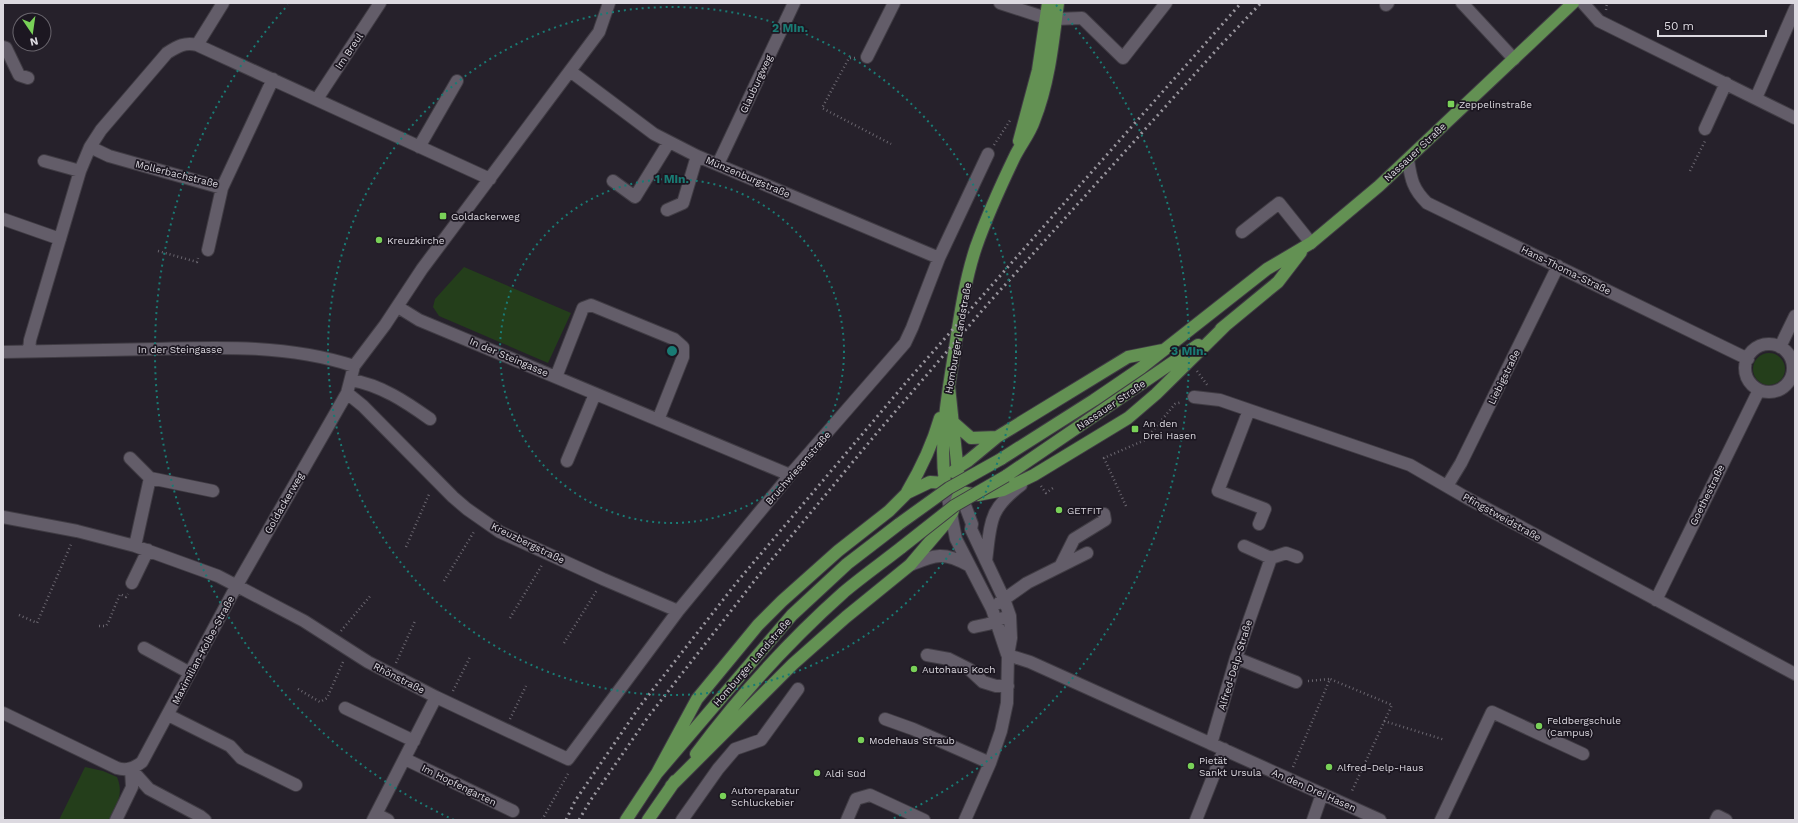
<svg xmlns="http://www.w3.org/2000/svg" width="1798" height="823" font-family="'Work Sans',sans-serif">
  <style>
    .green { fill: #243e1b }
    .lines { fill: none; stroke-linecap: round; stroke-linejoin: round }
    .minor-casing { stroke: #403c44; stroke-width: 14 }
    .major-casing { stroke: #403c44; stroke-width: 14 }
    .path { stroke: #6b6770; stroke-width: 2.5; stroke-dasharray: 1 3; stroke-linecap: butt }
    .minor { stroke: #635d69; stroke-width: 12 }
    .major { stroke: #639153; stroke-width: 12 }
    .rail { stroke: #98959d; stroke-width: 3; stroke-dasharray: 2 4; stroke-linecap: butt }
    .major-bridge-casing { stroke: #403c44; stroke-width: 14; stroke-linecap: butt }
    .major-bridge { stroke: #639153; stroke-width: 12 }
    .ring { fill: none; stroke: #197b74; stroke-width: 2; stroke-dasharray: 2 4 }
    .poi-dot { fill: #79d158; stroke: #1c1721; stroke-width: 1.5 }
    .labels { text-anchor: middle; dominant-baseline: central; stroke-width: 3.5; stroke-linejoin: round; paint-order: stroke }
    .street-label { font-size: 10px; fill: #dcd9e0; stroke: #1c1721 }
    .poi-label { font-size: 10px; fill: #dcd9e0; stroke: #1c1721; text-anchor: start }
    .centre { fill: #197b74; stroke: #1c1721; stroke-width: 2 }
    .ring-label { font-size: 12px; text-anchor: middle; font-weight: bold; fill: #197b74; stroke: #1c1721; stroke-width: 3.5; stroke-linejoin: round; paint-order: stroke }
  </style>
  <rect width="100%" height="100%" fill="#26212b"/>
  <path class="green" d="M464 267 571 313 548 363 439 316 433 307 435 299Z
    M1753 369a16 16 0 1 1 32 0a16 16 0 1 1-32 0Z
    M85 767 103 771 117 777C124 794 117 804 109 820H59Z"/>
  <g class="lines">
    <g class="minor-casing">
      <path id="minor" d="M1000 3 1046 18 1056 19 1082 18 1123 58 1166 3
        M1462 3 1514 59
        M1583 3 1599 21 1795 118
        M1386 5 1388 3
        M197 45 223 3
        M3 47 6 48 19 75 28 78
        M867 57 894 3
        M570 71 654 134 697 156 939 258
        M1756 98 1795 9
        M317 99 380 3
        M1705 129 1726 83
        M90 147 109 156 222 188 273 79
        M419 147 457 81
        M1408 160C1411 180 1413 189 1427 203L1748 359
        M44 161 80 171
        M718 164 794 3
        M613 181 635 197 669 142
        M667 210 683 203 697 156
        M3 219 60 239
        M1242 232 1279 203 1311 243
        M208 250 222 188
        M398 307 419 320 790 475
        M1745 368a24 24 0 1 1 48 0a24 24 0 1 1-48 0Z
        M1780 347 1795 316
        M29 351 30 340 80 171 90 147 101 130 167 53C178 46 185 42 197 45L490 179
        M3 352C54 351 104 350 155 349 222 347 290 345 354 366
        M556 377 583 308 591 305 674 339 683 347V357L658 420
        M351 380C381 385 406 402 430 419
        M347 393 363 406 453 497 467 509 500 532 603 579 678 611
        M1194 397 1220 400 1410 465 1467 498 1795 674
        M1249 410 1218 491 1265 509 1259 524
        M130 458 150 478
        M567 461 595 394
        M945 483 956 539 992 609 1007 654
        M1447 486 1461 463 1558 266
        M960 492 972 524 971 529 1004 599 1010 616 1011 638 1008 655 1007 703 1001 731 990 763 965 820
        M3 517 77 531 135 546 218 576 304 621 368 662 436 697 568 759 678 611 790 475 905 343 912 328 939 258 988 154
        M135 546 150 478 213 491
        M1271 558 1286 553 1297 557
        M986 561C991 522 988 510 1021 485
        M910 565C935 555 943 551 968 565
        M1061 565 1074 539 1105 520 1104 514
        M132 583 148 550
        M1656 600 1759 390
        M999 603 1027 583 1087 553
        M974 627 988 624 1003 618
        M144 648 190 673
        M927 655 949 659 969 669 983 682 996 686H1008
        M1008 655 1030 662 1380 820
        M1236 658 1296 682
        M345 708 414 741
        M3 713 117 768C127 771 134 768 142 762L237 585 347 393 354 366 385 325 422 269 599 32 609 3
        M168 715 230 746 241 758 296 785
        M885 719 913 729 990 763
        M1211 744 1236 658 1271 558 1244 546
        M405 759 513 811
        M131 769 149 789 200 816 205 820
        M376 814 388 820
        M116 820 132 787 131 769
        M373 820 436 697
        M682 820 718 769 735 749 761 740 798 689
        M847 820 856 799 870 795 924 820
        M1196 820 1224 749
        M1313 820 1322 794
        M1441 820 1492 712 1583 754
        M1716 820 1718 816 1726 820"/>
    </g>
    <g class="major-casing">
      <path id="major" d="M1019 141 1038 70 1048 3
        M1221 329 1278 282 1301 252
        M954 423 971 438 997 437
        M1001 459 1094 400 1141 368 1267 269 1311 243 1379 186 1573 3
        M953 472 957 468 968 461 997 437 1128 357 1163 350
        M1006 476 1198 345
        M945 483C939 438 948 393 955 348 960 315 965 280 976 247 987 216 1001 185 1015 156 1021 144 1030 133 1034 121 1049 83 1053 43 1058 3
        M907 492C922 467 932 446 940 418
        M696 754C740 695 789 641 844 592 863 576 883 562 902 547
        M657 773 697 699 758 625 782 601 838 551 889 511 907 493 930 482 945 483 960 492 978 495 1003 490 1034 475 1128 418 1156 394 1227 324
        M671 786 793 664 846 617 910 565 944 525 952 513 960 492 949 386
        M626 820 657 773 792 615 847 564 899 524
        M648 820 675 781"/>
    </g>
    <path class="path" d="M1606 10 1607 3
      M855 58H849L822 108 891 144
      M994 145 1011 119
      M1690 171 1705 141
      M158 251 197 262 198 258
      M1197 371 1208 386
      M1041 486 1046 493 1053 488
      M1126 506 1104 458 1145 440 1175 404 1182 402
      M406 547 430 492
      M444 581 475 530
      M19 615 37 623 72 542
      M510 618 542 565
      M99 626H106L108 623 120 594 126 597 128 594
      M341 631 371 595
      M564 643 597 590
      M396 663 415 621
      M1308 681 1330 679
      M298 689 320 702 327 698 343 662
      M453 691 470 657
      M510 719 526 686
      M1384 721 1445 740
      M1293 767 1330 679 1392 705 1351 793
      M3 818 7 820
      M542 820 569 772"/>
    <use href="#minor" class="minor"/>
    <use href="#major" class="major"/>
    <path class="rail" d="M566 820 575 801 640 706 737 582 909 379 1241 3
      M579 820 590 801 648 717 759 575 876 434 986 306 1220 46 1261 3"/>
    <g class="major-bridge-casing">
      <path id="major-bridge" d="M899 524 949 488 1001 459
        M902 547 954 506 1006 476"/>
    </g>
    <use href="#major-bridge" class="major-bridge"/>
  </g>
  <g class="ring">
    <circle cx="672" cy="351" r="172"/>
    <circle cx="672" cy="351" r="344"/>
    <path d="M454 820A517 517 0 0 1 288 5M1056 5A517 517 0 0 1 890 820"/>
  </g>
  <g class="poi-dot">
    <rect x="1447" y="100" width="8" height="8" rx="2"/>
    <rect x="439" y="212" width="8" height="8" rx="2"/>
    <circle cx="379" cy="240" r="4"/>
    <rect x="1131" y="425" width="8" height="8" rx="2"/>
    <circle cx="1059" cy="510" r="4"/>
    <circle cx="914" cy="669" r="4"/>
    <circle cx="1539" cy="726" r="4"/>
    <circle cx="861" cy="740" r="4"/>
    <circle cx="1191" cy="766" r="4"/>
    <circle cx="1329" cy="767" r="4"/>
    <circle cx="817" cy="773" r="4"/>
    <circle cx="723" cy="796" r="4"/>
  </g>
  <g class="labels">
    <g class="street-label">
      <text transform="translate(349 51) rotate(-56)">Im Breul</text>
      <text transform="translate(756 84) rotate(-65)">Glauburgweg</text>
      <text transform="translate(1415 152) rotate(-43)">Nassauer Straße</text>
      <text transform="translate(177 174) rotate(14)">Mollerbachstraße</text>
      <text transform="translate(748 177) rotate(23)">Münzenburgstraße</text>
      <text transform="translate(1566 270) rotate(26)">Hans-Thoma-Straße</text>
      <text transform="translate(958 338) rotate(-80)">Homburger Landstraße</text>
      <text x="180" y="349">In der Steingasse</text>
      <text transform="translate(509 357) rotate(23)">In der Steingasse</text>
      <text transform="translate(1504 377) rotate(-64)">Liebigstraße</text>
      <text transform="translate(1111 405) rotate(-34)">Nassauer Straße</text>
      <text transform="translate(798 468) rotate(-49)">Bruchwiesenstraße</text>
      <text transform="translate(1707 495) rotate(-64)">Goethestraße</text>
      <text transform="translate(284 503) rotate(-60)">Goldackerweg</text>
      <text transform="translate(1502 517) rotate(29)">Pfingstweidstraße</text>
      <text transform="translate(528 543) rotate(26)">Kreuzbergstraße</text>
      <text transform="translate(203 650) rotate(-62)">Maximilian-Kolbe-Straße</text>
      <text transform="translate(752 662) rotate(-49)">Homburger Landstraße</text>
      <text transform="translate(1235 665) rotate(-73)">Alfred-Delp-Straße</text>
      <text transform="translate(399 678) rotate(27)">Rhönstraße</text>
      <text transform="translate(459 785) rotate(26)">Im Hopfengarten</text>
      <text transform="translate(1314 790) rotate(24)">An den Drei Hasen</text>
    </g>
    <g class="poi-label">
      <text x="1459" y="104">Zeppelinstraße</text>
      <text x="451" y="216">Goldackerweg</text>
      <text x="387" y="240">Kreuzkirche</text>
      <text x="1143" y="423">An den<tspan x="1143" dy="12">Drei Hasen</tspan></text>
      <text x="1067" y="510">GETFIT</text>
      <text x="922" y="669">Autohaus Koch</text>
      <text x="1547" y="720">Feldbergschule<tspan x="1547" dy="12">(Campus)</tspan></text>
      <text x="869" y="740">Modehaus Straub</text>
      <text x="1199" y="760">Pietät<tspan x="1199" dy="12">Sankt Ursula</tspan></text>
      <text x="1337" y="767">Alfred-Delp-Haus</text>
      <text x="825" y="773">Aldi Süd</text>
      <text x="731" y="790">Autoreparatur<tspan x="731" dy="12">Schluckebier</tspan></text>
    </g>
  </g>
  <circle cx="672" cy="351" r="6" class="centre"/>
  <g class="ring-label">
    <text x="790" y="32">2 Min.</text>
    <text x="672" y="183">1 Min.</text>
    <text x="1189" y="355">3 Min.</text>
  </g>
  <rect width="1798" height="823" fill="none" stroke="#dcd9e0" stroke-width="8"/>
  <g transform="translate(32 32) rotate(167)"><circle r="19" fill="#1c1721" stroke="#69656d"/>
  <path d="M0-3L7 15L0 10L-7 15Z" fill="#79d158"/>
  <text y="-6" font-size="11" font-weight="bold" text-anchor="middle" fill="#dcd9e0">N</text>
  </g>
  <path d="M1658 30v6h108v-6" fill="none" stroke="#dcd9e0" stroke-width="2"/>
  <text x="1664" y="30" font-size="12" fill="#dcd9e0" stroke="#1c1721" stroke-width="3" paint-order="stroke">50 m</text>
</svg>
